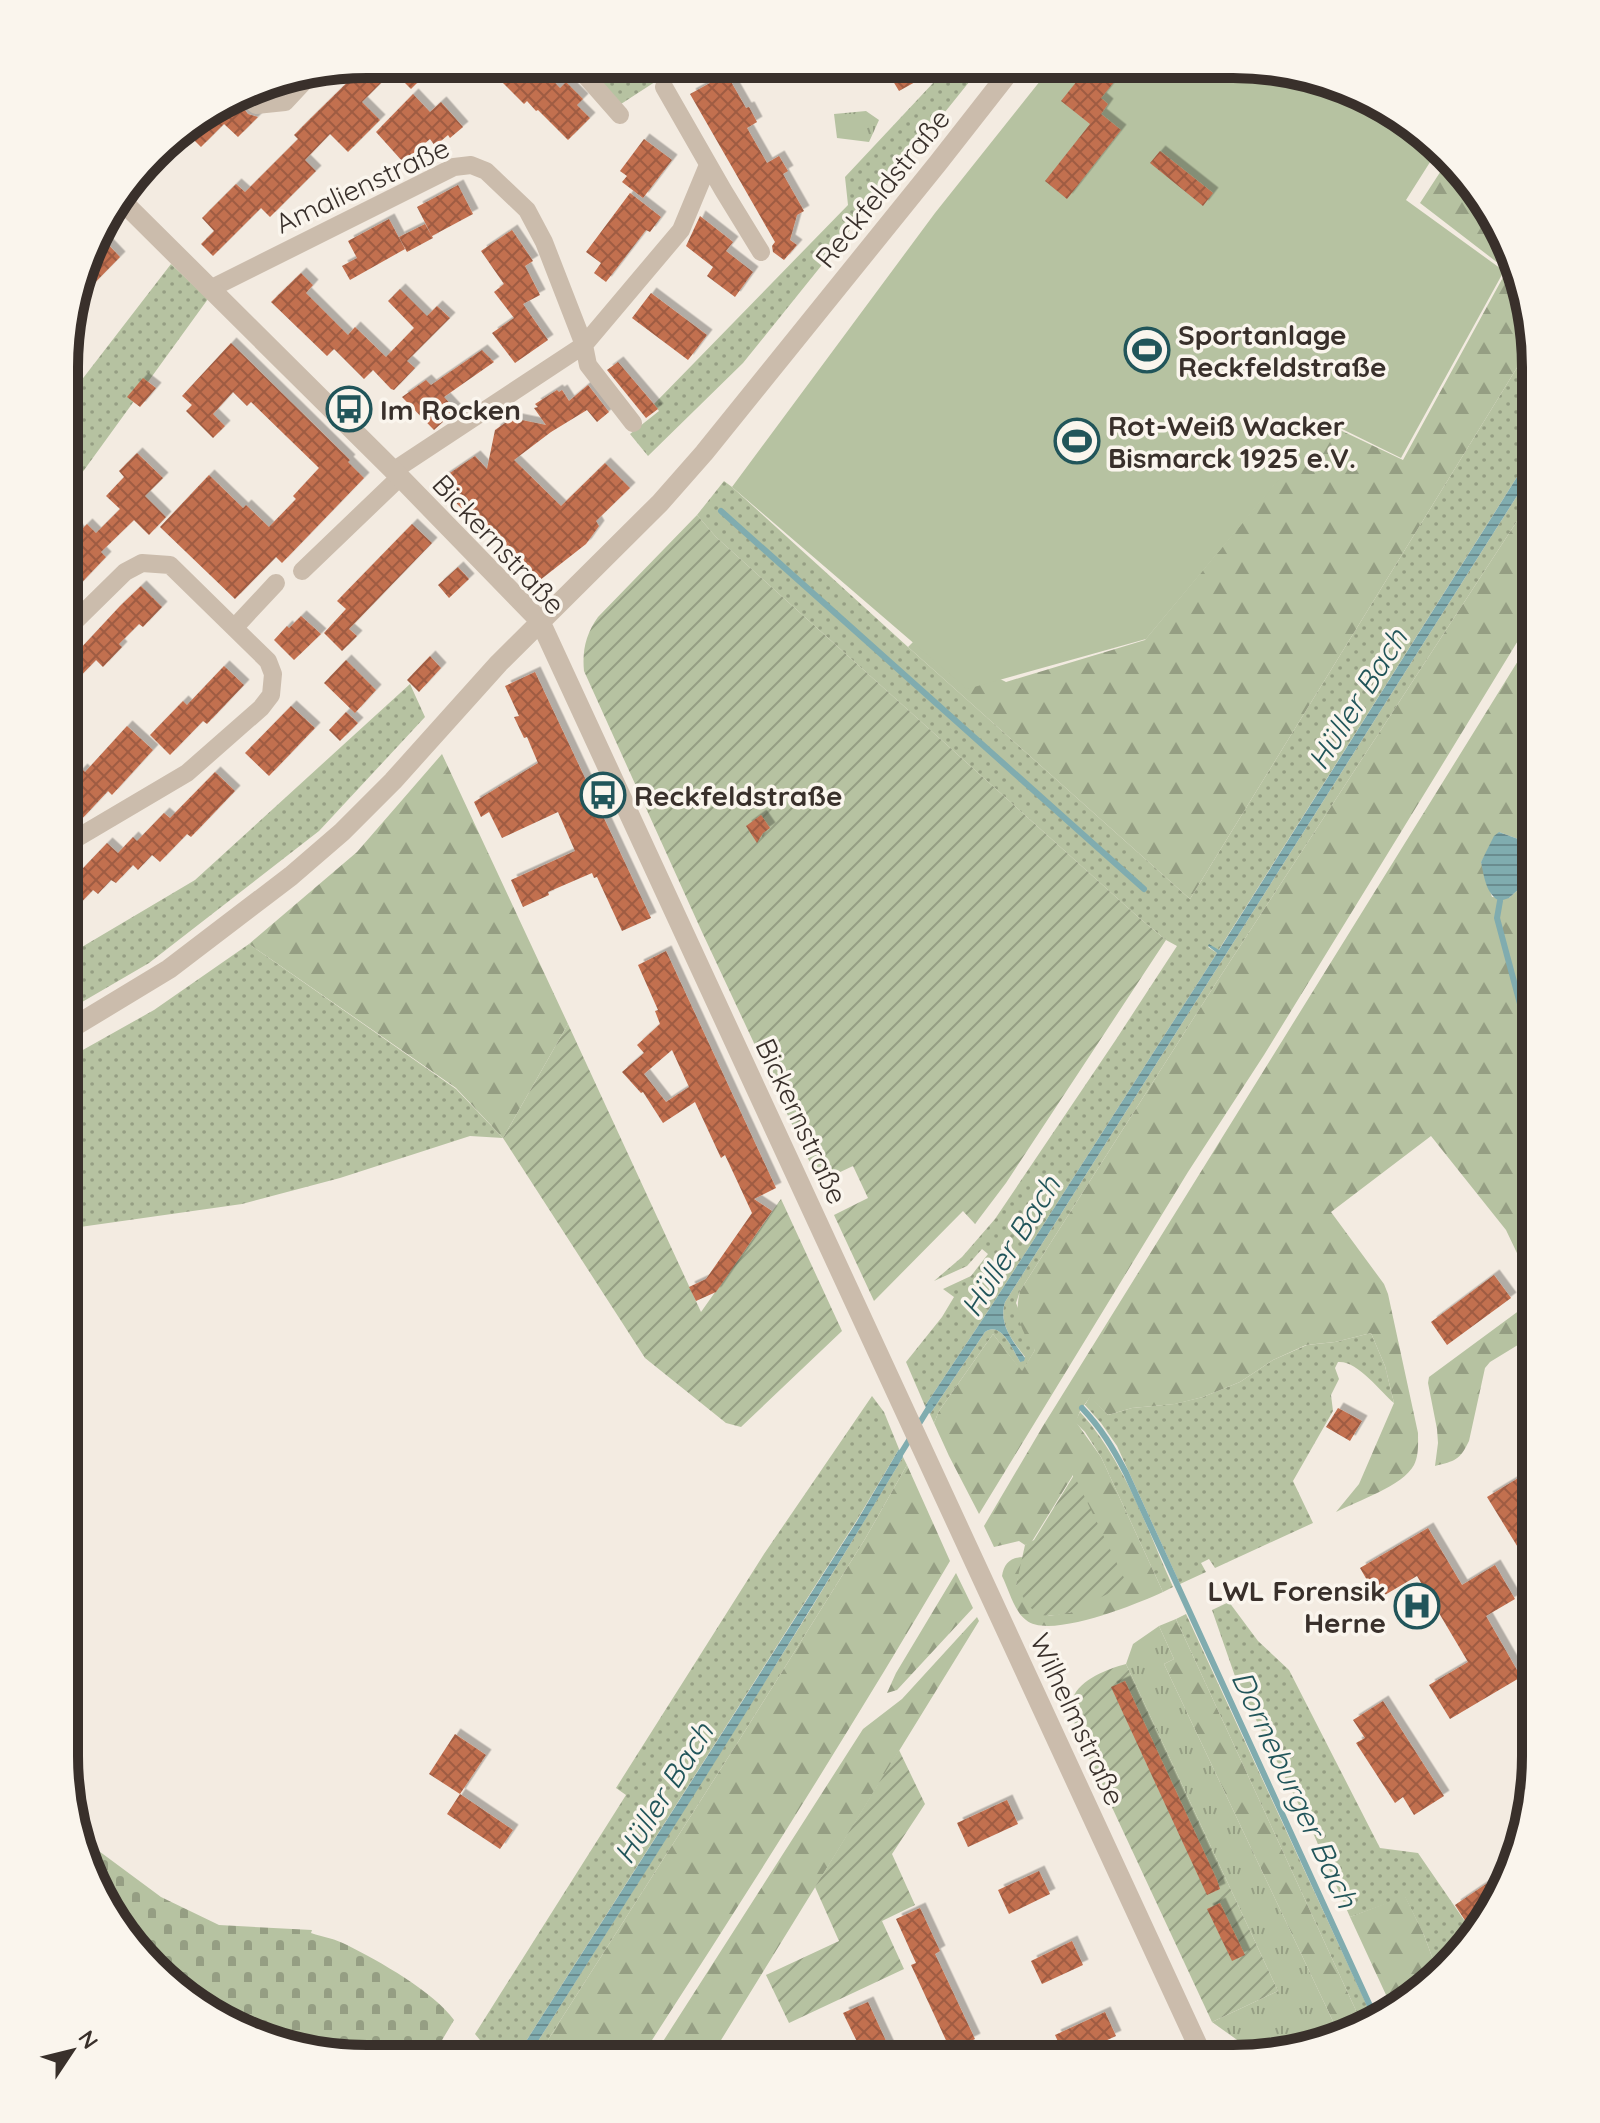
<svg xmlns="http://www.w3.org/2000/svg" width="1600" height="2123" font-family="Quicksand,sans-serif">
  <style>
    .grass { fill: url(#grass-dots) }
    .forest { fill: url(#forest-firs) }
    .cemetery { fill: url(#cemetery-stones) }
    .park { fill: url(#park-tufts) }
    .garden { fill: url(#garden-furrows) }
    .pitch { fill: #b6c2a1 }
    .water { fill: url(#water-rules) }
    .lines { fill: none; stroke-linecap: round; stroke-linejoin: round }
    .stream { stroke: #80acaf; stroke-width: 6 }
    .building { fill: url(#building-cross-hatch); fill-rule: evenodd; filter: url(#shadow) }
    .minor { stroke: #cbbcac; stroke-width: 18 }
    .tertiary { stroke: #cbbcac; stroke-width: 20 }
    .labels { text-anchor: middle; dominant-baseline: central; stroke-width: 7; stroke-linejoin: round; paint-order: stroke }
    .street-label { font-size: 28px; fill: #39302b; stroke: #faf5ed }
    .poi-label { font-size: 28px; font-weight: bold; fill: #39302b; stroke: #faf5ed; text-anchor: start }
    .water-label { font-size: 30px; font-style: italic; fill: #21555a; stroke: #faf5ed }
    .rim { fill: none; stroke: #39302b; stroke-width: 10 }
  </style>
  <defs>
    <pattern id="grass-dots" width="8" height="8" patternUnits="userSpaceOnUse" patternTransform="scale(2)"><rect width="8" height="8" fill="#b6c2a1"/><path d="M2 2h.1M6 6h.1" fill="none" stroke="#959e83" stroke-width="1.8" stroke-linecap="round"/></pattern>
    <pattern id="forest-firs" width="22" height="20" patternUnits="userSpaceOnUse" patternTransform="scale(2)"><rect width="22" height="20" fill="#b6c2a1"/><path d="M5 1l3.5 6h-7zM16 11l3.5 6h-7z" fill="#959e83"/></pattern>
    <pattern id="cemetery-stones" width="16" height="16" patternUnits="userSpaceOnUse" patternTransform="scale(2)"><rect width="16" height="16" fill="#b6c2a1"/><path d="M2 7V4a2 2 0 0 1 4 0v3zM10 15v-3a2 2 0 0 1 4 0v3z" fill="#959e83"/></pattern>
    <pattern id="park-tufts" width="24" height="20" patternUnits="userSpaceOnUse" patternTransform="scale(2)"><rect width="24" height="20" fill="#b6c2a1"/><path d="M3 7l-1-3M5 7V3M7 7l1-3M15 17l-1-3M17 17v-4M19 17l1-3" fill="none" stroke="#959e83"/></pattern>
    <pattern id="garden-furrows" width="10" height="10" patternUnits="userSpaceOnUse" patternTransform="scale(2)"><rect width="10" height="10" fill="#b6c2a1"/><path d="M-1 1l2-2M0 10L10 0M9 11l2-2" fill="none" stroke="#959e83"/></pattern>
    <pattern id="water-rules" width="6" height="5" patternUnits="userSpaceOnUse" patternTransform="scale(2)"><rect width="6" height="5" fill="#80acaf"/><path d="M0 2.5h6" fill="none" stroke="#6a8c8f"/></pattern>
    <pattern id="building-cross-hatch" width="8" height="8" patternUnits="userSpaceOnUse" patternTransform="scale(2)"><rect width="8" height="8" fill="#c26f4f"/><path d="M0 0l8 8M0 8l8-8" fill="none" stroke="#9f5c42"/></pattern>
    <filter id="shadow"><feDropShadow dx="5.5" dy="-5.5" stdDeviation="0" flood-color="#0004"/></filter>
  </defs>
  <rect width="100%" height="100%" fill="#f3ebe1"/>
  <path class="grass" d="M585 65H681L621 104Z
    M949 66H982L743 363 648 456 630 434 659 411 654 404 848 205 845 177Z
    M171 264 208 299 66 495 67 399Z
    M1531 345 1536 366V447L1218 951 1210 945 1208 947 1217 953 992 1305 925 1406 906 1362 942 1317 954 1297 943 1289 971 1276 988 1254 982 1249 967 1266 934 1281 962 1257 995 1219 1115 1041 1177 946 1166 940 1137 916 716 537 697 515 724 481 732 487 908 647 1190 899Z
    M1536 466V492L1216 983 1020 1291 1016 1303 1035 1350 1022 1372 993 1334 939 1411 934 1423 930 1414 985 1332C1001 1320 1013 1350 1020 1362L1025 1357C1013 1341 998 1324 1005 1302Z
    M410 684 425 717 319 831 149 963 65 1012V957L195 880Z
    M249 944 456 1089 503 1138 470 1136 340 1178 242 1204 80 1227H65V1060L154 1010Z
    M1371 1333 1385 1366 1394 1403C1380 1391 1357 1360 1338 1362L1335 1368 1339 1379 1331 1395 1333 1411 1293 1481 1313 1523 1215 1568 1209 1559 1201 1563 1206 1572 1180 1584 1117 1446 1101 1423 1085 1405 1090 1396 1108 1415 1132 1408 1174 1404 1203 1397 1240 1382 1273 1360 1307 1345 1335 1342Z
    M872 1396 884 1412 899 1449 857 1520 516 2057H494L475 2034 626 1795 616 1788 764 1554Z
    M1080 1412C1125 1461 1146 1527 1173 1587L1163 1592 1101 1457 1085 1432 1075 1422Z
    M903 1457 907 1465 865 1539 738 1742 537 2057H528L809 1612Z
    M1229 1602 1258 1641 1289 1670 1380 1848 1418 1853 1475 1936 1439 1976 1424 1935 1405 1897 1350 1917 1314 1835 1237 1682 1212 1610Z
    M1186 1614 1375 2023 1364 2028 1176 1619Z"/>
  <path class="forest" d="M1450 157 1461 167 1505 232 1531 345 1190 899 908 647 918 637 1006 682 1145 640 1315 435 1340 430 1403 460 1507 270 1420 203Z
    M1536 492V611L1439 770 1264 1055 1188 1172 979 1514 949 1456 934 1423 939 1411 993 1334 1022 1371 1035 1350C1021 1332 1014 1314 1020 1291L1216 983Z
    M1536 632V778L1517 807 1525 824 1522 834 1518 839 1499 832 1481 862 1492 897 1509 898 1521 887 1536 862V1293L1506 1230 1431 1136 1331 1212 1384 1284 1388 1294 1418 1433C1418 1443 1419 1455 1414 1465 1403 1486 1357 1501 1336 1512L1359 1484 1394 1403 1385 1366 1371 1333 1335 1342 1306 1345 1273 1360 1240 1382 1203 1397 1175 1404 1132 1408 1108 1415 1090 1397 1080 1411 1076 1422 1101 1457 1163 1592C1137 1604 1049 1640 1026 1620 1014 1611 1009 1590 1002 1576 1004 1563 1011 1557 1024 1557L1016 1585 1049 1616 1072 1612 1073 1475 1031 1543 1025 1545 1019 1541 994 1547 984 1526 1043 1426Z
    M442 754 568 1024 503 1138 456 1088 249 944 357 852Z
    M1536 1298V1334L1490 1362 1485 1368 1469 1441C1460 1460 1455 1461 1435 1466L1438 1443 1437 1429 1428 1383 1429 1377Z
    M907 1465 950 1561C851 1729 747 1894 641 2057H537L738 1742 865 1539Z
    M956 1573 973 1608 897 1690 887 1693 896 1673Z
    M977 1617 979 1621 710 2058 653 2057 863 1729 902 1699Z
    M1176 1619 1364 2028 1339 2034 1164 1664 1174 1659 1159 1626Z
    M1405 1896 1424 1935 1439 1976 1433 1984 1393 2010 1350 1917Z"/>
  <path class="cemetery" d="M84 1840 161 1897 219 1925 312 1930 311 1933C323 1937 336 1939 347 1945 379 1961 434 1992 454 2020L432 2057 328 2056 198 2008 139 1955 95 1891Z"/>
  <path class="park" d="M866 111 879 120 869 142 837 138 834 114Z
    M1159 1626 1174 1659 1164 1664 1339 2034 1251 2055 1247 2047 1212 2022 1278 1991 1126 1664 1133 1644Z"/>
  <path class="garden" d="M697 515 716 537 1137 916 1166 940 1006 1183 975 1224 963 1211 874 1301 834 1215 868 1198 853 1166 819 1182 702 932 584 671C582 650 586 634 598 617Z
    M568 1024 701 1312 781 1199 842 1331 741 1427 726 1423 645 1358 503 1138Z
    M1074 1475 1127 1584 1072 1612C1036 1621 1033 1614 1016 1585L1025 1545 1034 1540Z
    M1126 1664 1278 1991 1212 2022 1076 1730C1074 1720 1070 1708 1073 1698 1080 1679 1108 1669 1126 1664Z
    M899 1750 925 1804 892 1854 915 1905 882 1921 904 1969 789 2023 766 1975 839 1941 815 1887Z"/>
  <path class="pitch" d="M1052 66 1273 67 1402 115 1439 148 1406 200 1504 271 1401 458 1340 428 1317 434 1146 639 967 689 732 487 935 213Z"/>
  <path class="water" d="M1536 447V466L1005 1302C998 1324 1013 1341 1025 1358L1024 1361 1020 1362C1013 1350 1001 1320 985 1332L930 1414 925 1406 992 1305 1217 953 1208 946 1209 944 1219 950Z
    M1536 778V862L1521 887 1509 898 1500 901C1486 895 1484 876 1481 862L1494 836 1499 832 1518 839 1522 834 1525 824 1517 807Z
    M899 1449 903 1457C782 1659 654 1858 528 2057H516L857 1521Z"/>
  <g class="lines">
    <path class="stream" d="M721 511 1144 889
      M1500 901 1497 918 1527 1030 1536 1048
      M1082 1408C1101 1428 1113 1448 1126 1473L1377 2021
      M917 1427 930 1406
      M898 1458 911 1437"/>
  </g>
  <path class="building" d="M366 64H436L411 89 393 71 362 102 380 120 348 152 330 134 305 160 316 171 270 217 261 208 213 256 201 244 214 231 202 218 236 184 245 192 298 139 294 135 313 116Z
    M484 64H537L560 88 566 82 583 99 577 105 590 118 568 140 538 110 536 111 527 101 524 104Z
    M722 66 746 108 749 107 757 122 747 128 767 163 779 156 788 171 783 174 804 211 797 215 790 240 797 245 784 260 773 252 772 246 775 242 690 94 710 83 706 76Z
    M884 66H944L899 91Z
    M1089 66H1093L1114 82 1101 98 1108 104 1101 114 1121 130 1067 199 1045 181 1090 124 1061 101Z
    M413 94 430 112 441 102 463 127 450 138 448 135 435 146 430 139 403 162 376 132Z
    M236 99 248 114 258 117 238 137 224 124 201 147 192 138 158 173 148 163 168 139Z
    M644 139 672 160 643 198 622 182 627 176 620 171Z
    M1160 151 1213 193 1203 206 1150 163Z
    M458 185 473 214 432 236 417 207Z
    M630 193 661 217 650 232 646 230 606 282 594 273 601 263 586 252Z
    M700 216 733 242 726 251 753 272 735 297 707 276 713 267 686 246Z
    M389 219 405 249 350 280 342 266 357 258 348 241Z
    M425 224 433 238 407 252 399 237Z
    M512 230 533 261 525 266 540 295 523 304 548 340 515 363 492 333 514 318 494 292 504 284 481 251Z
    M102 238 120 257 75 303 94 246Z
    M301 273 313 285 306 293 348 335 355 327 386 357 414 328 388 301 400 289 427 316 437 306 450 318 407 361 415 368 394 390 391 389 373 370 364 379 334 349 327 356 271 302Z
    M651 293 707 335 688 360 632 318Z
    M231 343 350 460 348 462 364 478 282 563 276 557 235 599 160 527 209 475 243 508 246 505 269 527 296 499 293 496 319 468 251 402 247 406 233 392 213 414 225 426 213 438 186 411 192 405 182 396Z
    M482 350 494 362 444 397 456 410 434 430 402 397 426 380 431 385Z
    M618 362 658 409 646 418 607 370Z
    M143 378 156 388 140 407 127 397Z
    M588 385 609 412 597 422 587 410 551 432 514 460 561 506 605 463 630 488 596 521 599 526 586 544 535 584 514 557 440 488 441 479 475 456 487 469 495 430 512 418 546 425 534 408 538 407 535 404 557 390 559 392 562 390 569 401Z
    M137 453 163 478 145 496 166 517 149 535 134 520 101 552 106 557 66 599V541L77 529 79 532 87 524 96 533 120 509 106 496 124 477 119 471Z
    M412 524 432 543 349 629 357 636 342 651 324 633 346 609 337 601Z
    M458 567 469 579 449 598 438 585Z
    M141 586 162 607 143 627 139 624 119 644 122 647 103 667 96 660 66 691V664L120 606Z
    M301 616 321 634 294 660 274 640 287 626 289 628Z
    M430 656 441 668 419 692 407 680Z
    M346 660 376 690 355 713 324 683Z
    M224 666 244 685 207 724 203 721 170 755 150 735 183 701 187 705Z
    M535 672 651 918 622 931 597 877 594 878 592 873 548 892 549 895 523 907 511 880 575 851 558 812 502 838 489 812 481 817 474 802 538 763 527 737 524 738 514 717 519 716 505 686Z
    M291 706 315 728 269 776 245 753Z
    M346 712 358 723 340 741 329 730Z
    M127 726 153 750 112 795 108 791 79 822 77 820 66 829V786L82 769 85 772Z
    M215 772 235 791 191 837 187 834 160 862 152 855 138 870 133 865 116 883 111 880 98 894 93 890 66 918V886L107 843 118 853 133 837 137 841 164 813 170 818Z
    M761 815 770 828 763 833 757 843 746 826Z
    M666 951 776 1188 754 1199 772 1211 716 1292 696 1301 689 1287 706 1279 752 1213 725 1155 721 1158 695 1102 663 1123 643 1092 641 1093 622 1072 644 1053 637 1045 660 1024 655 1011 658 1010 638 965ZM672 1050 689 1087 666 1102 644 1074Z
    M1494 1275 1511 1298 1447 1345 1431 1322Z
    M1338 1408 1362 1421 1350 1441 1326 1427Z
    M1520 1477 1535 1501V1575L1487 1497Z
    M1428 1528 1462 1585 1495 1565 1515 1599 1486 1616 1521 1677 1450 1719 1429 1685 1468 1662 1417 1576 1378 1599 1360 1568Z
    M1125 1681 1217 1880 1220 1889 1207 1895 1111 1687Z
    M1383 1701 1444 1796 1414 1815 1403 1797 1395 1803 1356 1743 1365 1738 1353 1720Z
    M455 1734 486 1755 460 1794 429 1774Z
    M460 1794 513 1830 500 1849 447 1814Z
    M1007 1800 1018 1824 968 1847 957 1823Z
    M1514 1865 1485 1925 1475 1936 1455 1905Z
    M1039 1871 1050 1894 1009 1914 998 1890Z
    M1220 1903 1245 1955 1232 1961 1207 1909Z
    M920 1908 940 1951 935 1954 975 2039 951 2051 911 1965 916 1963 896 1919Z
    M1072 1941 1083 1965 1042 1984 1031 1961Z
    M868 2002 880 2028 894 2058H865L843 2013Z
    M1105 2012 1116 2036 1066 2059 1055 2035Z"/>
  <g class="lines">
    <path class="minor" d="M576 65 620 115
      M664 87 723 190 761 252
      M246 94 256 105 285 102 312 73
      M210 289 454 167 471 165 486 171 527 210 544 242 584 345 588 365 633 423
      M393 471 584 345 681 230 708 165
      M302 571 400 477
      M235 627 276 583
      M66 841 77 838 187 773 261 708 271 695 273 674 268 661 170 565 142 563 125 572 66 630
      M1013 2058 1017 2049"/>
    <path class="tertiary" d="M119 198 400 477 540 621 1204 2059
      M65 1032 169 969 291 876 342 832 393 781 499 663 660 503 704 453 938 163 1014 66"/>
  </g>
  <defs>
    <g id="stadium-ring" transform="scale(2.3)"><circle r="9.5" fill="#faf5ed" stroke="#21555a" stroke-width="1.5"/><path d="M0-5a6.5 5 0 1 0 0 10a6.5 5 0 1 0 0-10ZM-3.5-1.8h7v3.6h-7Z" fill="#21555a"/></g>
    <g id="bus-ring" transform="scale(2.3)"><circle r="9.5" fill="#faf5ed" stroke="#21555a" stroke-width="1.5"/><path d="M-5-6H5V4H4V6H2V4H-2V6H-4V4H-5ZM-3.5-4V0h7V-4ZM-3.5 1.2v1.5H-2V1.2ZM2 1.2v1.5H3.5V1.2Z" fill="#21555a"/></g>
    <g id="hospital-ring" transform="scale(2.3)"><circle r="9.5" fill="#faf5ed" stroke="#21555a" stroke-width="1.5"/><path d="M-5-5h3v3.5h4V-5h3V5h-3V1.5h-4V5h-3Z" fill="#21555a"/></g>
  </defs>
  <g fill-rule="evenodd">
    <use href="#stadium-ring" x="1147" y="350"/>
    <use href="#bus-ring" x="349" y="409"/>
    <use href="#stadium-ring" x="1077" y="441"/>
    <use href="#bus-ring" x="603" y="795"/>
    <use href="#hospital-ring" x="1417" y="1606"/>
  </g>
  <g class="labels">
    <g class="street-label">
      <text transform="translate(362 185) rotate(-25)">Amalienstraße</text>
      <text transform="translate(882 188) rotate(-51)">Reckfeldstraße</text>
      <text transform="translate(499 544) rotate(47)">Bickernstraße</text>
      <text transform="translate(802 1121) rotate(65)">Bickernstraße</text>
      <text transform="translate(1078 1719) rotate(65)">Wilhelmstraße</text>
    </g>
    <g class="poi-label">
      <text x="1178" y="334">Sportanlage<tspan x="1178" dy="32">Reckfeldstraße</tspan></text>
      <text x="380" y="409">Im Rocken</text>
      <text x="1108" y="425">Rot-Weiß Wacker<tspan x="1108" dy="32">Bismarck 1925 e.V.</tspan></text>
      <text x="634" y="795">Reckfeldstraße</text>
      <text x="1386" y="1590" text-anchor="end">LWL Forensik<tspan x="1386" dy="32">Herne</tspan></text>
    </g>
    <g class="water-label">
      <text transform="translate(1357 699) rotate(-58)">Hüller Bach</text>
      <text transform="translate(1010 1246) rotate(-58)">Hüller Bach</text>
      <text transform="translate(1295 1789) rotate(65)">Dorneburger Bach</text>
      <text transform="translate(663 1793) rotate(-58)">Hüller Bach</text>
    </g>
  </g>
  <path d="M0 0H1600V2123H0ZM367 78H1233A289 289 0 0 1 1522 367V1756A289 289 0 0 1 1233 2045H367A289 289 0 0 1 78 1756V367A289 289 0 0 1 367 78Z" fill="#faf5ed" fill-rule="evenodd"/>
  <path class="rim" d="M367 78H1233A289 289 0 0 1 1522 367V1756A289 289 0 0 1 1233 2045H367A289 289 0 0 1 78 1756V367A289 289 0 0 1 367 78Z"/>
  <g transform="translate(72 2051) rotate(55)" stroke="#faf5ed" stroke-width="6" paint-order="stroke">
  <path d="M0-6L14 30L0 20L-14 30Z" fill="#39302b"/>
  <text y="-12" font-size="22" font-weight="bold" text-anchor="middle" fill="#39302b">N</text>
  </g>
</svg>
